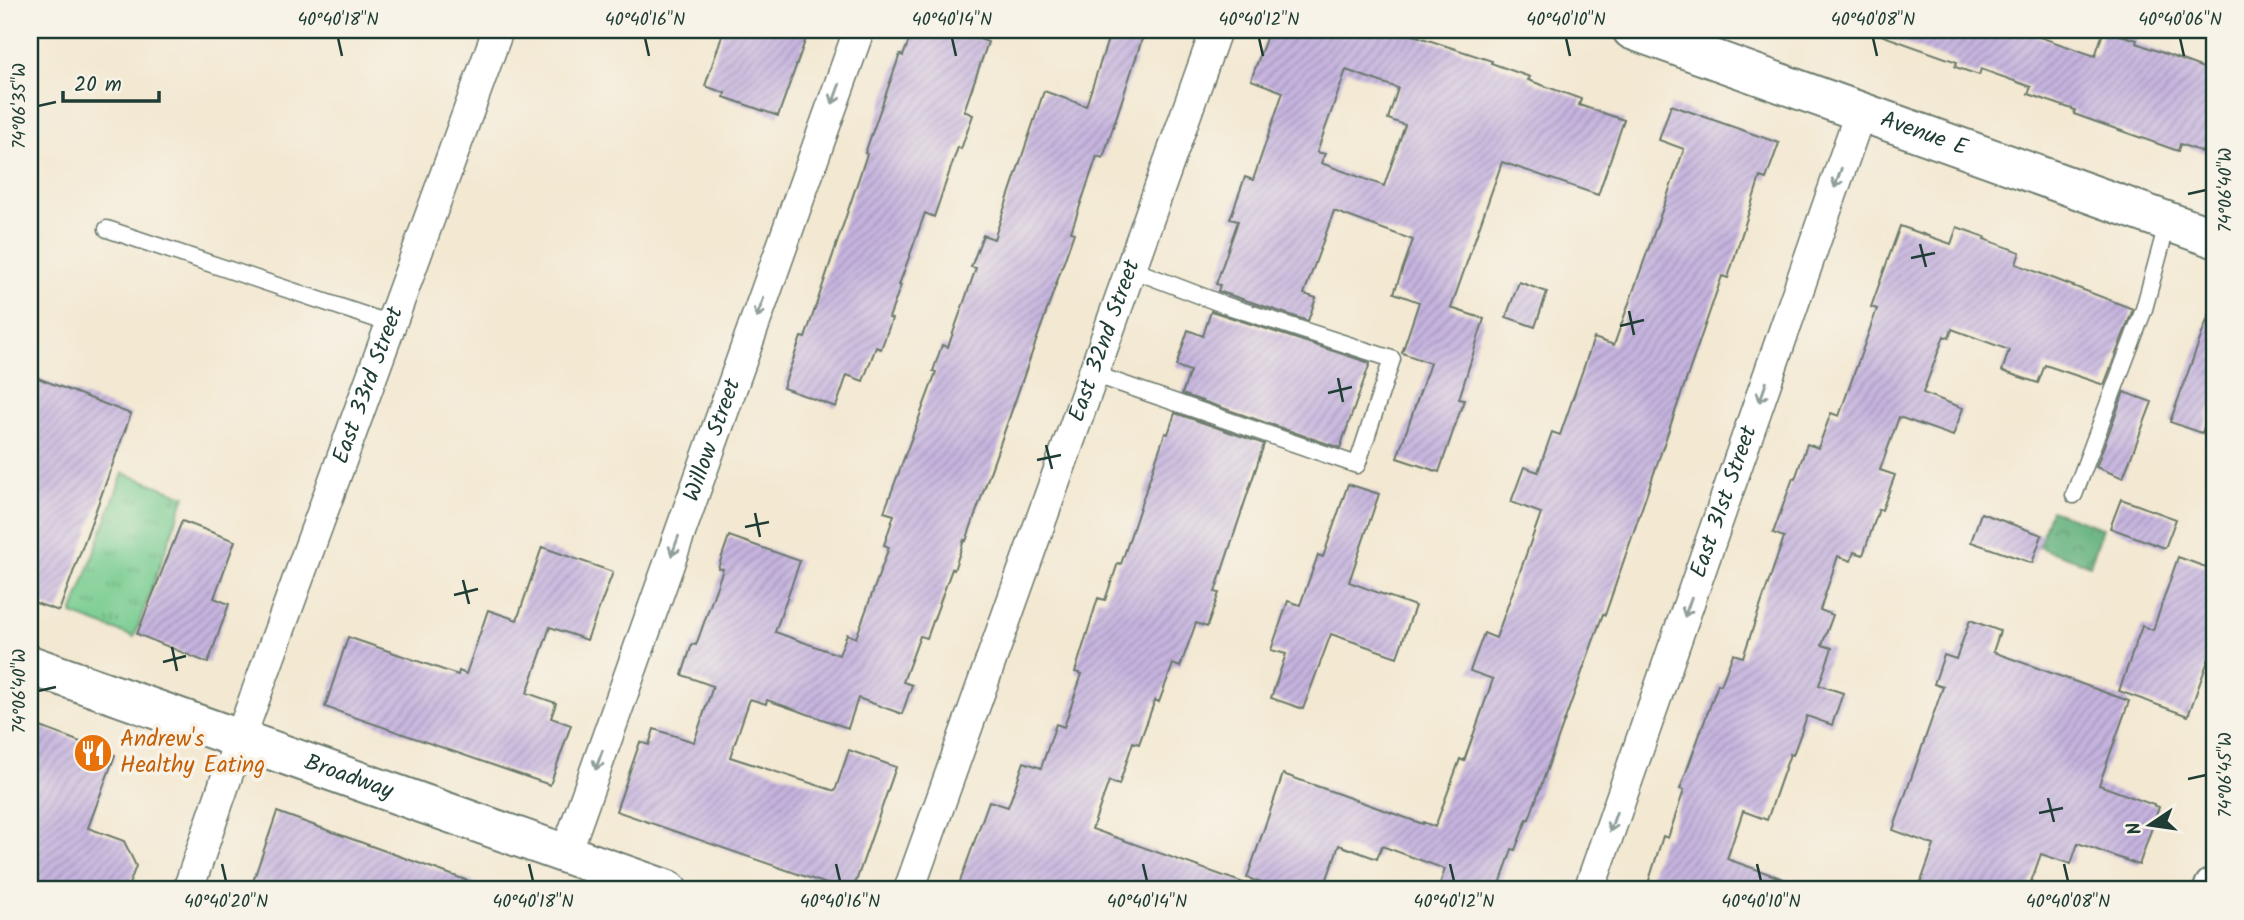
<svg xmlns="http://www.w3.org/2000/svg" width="2244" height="920" font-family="Kalam,sans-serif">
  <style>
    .grass { fill: url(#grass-tufts); stroke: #4b8462; stroke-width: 2 }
    .forest { fill: url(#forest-crowns); stroke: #407657; stroke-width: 2 }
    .building { fill: url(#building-hatch); fill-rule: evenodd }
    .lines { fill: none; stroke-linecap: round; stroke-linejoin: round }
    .lane-casing { stroke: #69796b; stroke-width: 19 }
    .street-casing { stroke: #69796b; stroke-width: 33 }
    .secondary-casing { stroke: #69796b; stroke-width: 42 }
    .lane { stroke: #fff; stroke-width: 16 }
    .street { stroke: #fff; stroke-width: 30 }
    .secondary { stroke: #fff; stroke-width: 38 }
    .oneway { stroke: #8f9e9a }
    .ticks { fill: none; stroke: #1f3d34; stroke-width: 2.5 }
    .labels { text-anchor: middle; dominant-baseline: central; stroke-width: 7; stroke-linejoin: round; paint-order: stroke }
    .street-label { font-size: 23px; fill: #1f3d34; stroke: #f7f3e8 }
    .food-label { font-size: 23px; fill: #c56008; stroke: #f7f3e8; text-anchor: start }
    .neatline { fill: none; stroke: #1f3d34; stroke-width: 2.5 }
    .ticks-label { font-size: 18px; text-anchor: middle; fill: #1f3d34 }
  </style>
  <defs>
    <pattern id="grass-tufts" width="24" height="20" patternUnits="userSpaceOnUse" patternTransform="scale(1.75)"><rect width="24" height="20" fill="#77cc90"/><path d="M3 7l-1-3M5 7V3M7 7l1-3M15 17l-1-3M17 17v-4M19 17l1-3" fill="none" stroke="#61a776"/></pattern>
    <pattern id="forest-crowns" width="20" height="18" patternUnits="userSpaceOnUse" patternTransform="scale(1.75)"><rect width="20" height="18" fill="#61b07a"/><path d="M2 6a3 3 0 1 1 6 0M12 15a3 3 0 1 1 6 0" fill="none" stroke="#4f9065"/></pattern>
    <pattern id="building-hatch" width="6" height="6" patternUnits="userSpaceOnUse" patternTransform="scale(1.75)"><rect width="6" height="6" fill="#c6b4df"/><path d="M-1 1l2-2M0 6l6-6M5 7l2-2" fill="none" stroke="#a094b6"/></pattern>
  </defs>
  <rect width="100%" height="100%" fill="#f7f3e8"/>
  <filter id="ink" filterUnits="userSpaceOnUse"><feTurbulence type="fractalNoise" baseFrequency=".0143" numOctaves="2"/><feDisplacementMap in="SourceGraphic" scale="14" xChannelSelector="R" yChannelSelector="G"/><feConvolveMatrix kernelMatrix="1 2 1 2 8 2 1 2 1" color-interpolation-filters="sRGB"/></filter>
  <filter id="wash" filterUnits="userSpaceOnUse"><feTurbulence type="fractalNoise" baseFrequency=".00686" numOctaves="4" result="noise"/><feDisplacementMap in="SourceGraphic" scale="28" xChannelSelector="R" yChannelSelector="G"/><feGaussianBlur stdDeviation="1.57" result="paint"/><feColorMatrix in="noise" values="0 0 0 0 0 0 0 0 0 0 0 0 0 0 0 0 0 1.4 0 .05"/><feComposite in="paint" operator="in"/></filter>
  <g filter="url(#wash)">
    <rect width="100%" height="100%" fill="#f3e8d2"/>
    <path class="grass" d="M123 473 185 496 134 637 72 614Z"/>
    <path class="forest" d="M2051 510 2103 528 2090 565 2038 547Z"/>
    <g id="blocks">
      <path class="building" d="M724 30H809L778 116 724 97 725 93 705 86Z
        M913 30H953L988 42 964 111 973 115 961 149 958 147 934 217 925 213 899 285H901L889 318 892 319 881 349 876 347 863 381 847 375 836 407 783 388 801 337 805 338 867 154 865 153 900 54 903 56Z
        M1111 30H1145L1103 158 1097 156 1071 232 1074 233 966 541 964 540 954 570 952 569 927 638 920 636 903 682 912 685 902 714 858 698 848 728 767 700 766 704 750 699 730 757 835 791 849 750 896 767 853 890H844L616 811 640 742 649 745 654 729 694 742 713 686 682 675 692 644 696 645 723 569 718 568 729 536 800 561 775 632 839 655 847 634 856 638 889 547 884 545 894 515 884 512 936 372 933 371 942 345 948 347 976 268 971 267 983 235 994 239 1044 91 1086 106Z
        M1269 30H1398L1492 61 1491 63 1530 77 1528 80 1581 99 1579 105 1624 120 1598 195 1502 162 1451 308 1484 319 1459 399 1464 400 1439 472 1397 458 1430 363 1402 353 1419 302 1394 293 1413 240 1334 211 1304 294 1316 298 1308 321 1218 291 1220 285 1216 284 1238 221 1230 219 1245 177 1253 180 1283 92 1251 80ZM1346 70 1398 88 1388 119 1405 125 1384 186 1321 163 1325 154 1317 152Z
        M1876 30H2019L2095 56 2104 30 2137 40 2136 43 2214 72V156L2180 144 2178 151 2074 114 2075 110 2028 94 2031 87 1981 69 1979 75 1955 67 1957 62 1875 33Z
        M1671 105 1779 143 1766 179 1760 177 1728 278 1722 276 1605 615 1603 614 1529 819H1527L1515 850 1512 849 1498 890H1438L1445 869 1382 846 1377 859 1339 845 1323 890H1281L1247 878 1283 774 1423 824V822L1435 827 1460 759 1464 761 1493 679 1470 671 1484 633 1496 638 1541 513 1511 502 1524 467 1538 472 1552 432 1560 435 1594 338 1614 345 1684 149 1659 140Z
        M1900 226 1951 244 1957 227 1985 237 1984 239 2020 252 2016 264 2133 309 2104 385 2045 365 2038 383 2002 371 2009 350 1952 329 1949 338 1944 336 1923 393 1963 408 1953 436 1899 417 1880 470 1895 475 1882 510 1879 509 1863 555 1854 552 1851 561 1838 556 1820 610 1833 615 1822 645 1832 648 1819 685 1843 693 1832 725 1807 716 1793 755 1790 754 1767 820 1743 811 1727 859 1806 887 1805 890H1646L1663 836 1668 838 1684 790 1680 789 1718 684 1721 685 1733 654 1743 657 1784 537 1773 533 1793 478 1795 479 1807 444 1818 448 1831 413 1839 416 1877 309 1871 307Z
        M1519 282 1547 292 1535 327 1506 317Z
        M2211 309H2214V399L2202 433 2170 422Z
        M1211 311 1370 363 1340 448 1182 394 1190 371 1176 366 1188 330 1203 336Z
        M30 375 131 414 59 611 30 601Z
        M2124 392 2152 402 2123 478 2096 467Z
        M1175 413 1264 444 1215 592 1219 593 1207 627 1196 623 1180 667 1173 664 1159 702 1155 700 1139 744 1133 742 1119 785 1109 781 1092 829 1255 887 1254 890H957L989 801 1008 807 1024 762 1041 768 1056 724 1064 727 1082 674 1075 672 1098 598 1105 600 1118 563 1121 564 1165 433 1168 434Z
        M1348 484 1379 494 1349 582 1415 606 1397 657 1331 634 1303 709 1271 698 1286 654 1271 650 1288 601 1300 605 1318 555 1323 557Z
        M2121 499 2176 519 2165 548 2110 528Z
        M1981 513 2042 535 2032 563 1971 542Z
        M182 521 235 541 214 598 229 604 208 663 137 634Z
        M542 547 613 572 587 640 550 627 527 693 556 703 551 718 571 725 550 785 325 707 348 637 458 675 459 671 466 674 488 610 517 620Z
        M2178 557 2214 570V644L2188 716 2119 691 2142 626 2153 630Z
        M1970 620 2000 631 1993 652 2129 701 2099 785 2159 807 2139 865 2078 843 2071 864 2041 854 2028 890H1918L1934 845 1893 830 1943 687 1934 684 1944 655 1956 659Z
        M30 723 115 755 88 828 124 841 136 866 127 890H30Z
        M277 812 485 887V890H250Z"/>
    </g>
  </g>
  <g filter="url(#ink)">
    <use href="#blocks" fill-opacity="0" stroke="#69796b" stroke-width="2"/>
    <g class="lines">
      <g class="lane-casing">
        <path id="lane" d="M107 229 391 324
          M1093 374 1357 465 1392 359 1225 305 1131 269
          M2074 495 2144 309 2168 221"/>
      </g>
      <g class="street-casing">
        <g id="street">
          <path id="s1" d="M566 853 859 30"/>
          <path id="s2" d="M188 890 239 741 498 30"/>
          <path id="s3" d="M909 890 1216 30"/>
          <path id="s4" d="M1589 890 1860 113"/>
        </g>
      </g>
      <g class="secondary-casing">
        <g id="secondary">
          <path id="s5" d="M1632 30 2214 238"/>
          <path id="s6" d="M30 665 668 890"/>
          <path d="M2213 890 2214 887"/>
        </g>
      </g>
      <use href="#lane" class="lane"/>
      <use href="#street" class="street"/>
      <use href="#secondary" class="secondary"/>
    </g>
    <defs><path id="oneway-shaft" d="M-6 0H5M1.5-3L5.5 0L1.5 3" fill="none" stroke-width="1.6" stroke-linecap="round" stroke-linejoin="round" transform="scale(1.75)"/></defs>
    <g class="oneway">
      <use href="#oneway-shaft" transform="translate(836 94) rotate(110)"/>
      <use href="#oneway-shaft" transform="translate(1838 178) rotate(109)"/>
      <use href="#oneway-shaft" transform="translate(760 308) rotate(110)"/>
      <use href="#oneway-shaft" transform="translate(1763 392) rotate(109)"/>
      <use href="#oneway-shaft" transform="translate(675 546) rotate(110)"/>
      <use href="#oneway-shaft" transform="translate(1688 607) rotate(109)"/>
      <use href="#oneway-shaft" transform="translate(599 760) rotate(110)"/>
      <use href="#oneway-shaft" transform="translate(1613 822) rotate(109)"/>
    </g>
  </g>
  <path class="ticks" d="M338 38 342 56M645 38 649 56M952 38 956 56M1259 38 1263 56M1566 38 1570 56M1873 38 1877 56M2180 38 2184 56M38 106 56 102M2188 194 2206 190M1920 244 1926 267M1911 258 1935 253M1629 311 1634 335M1620 326 1644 320M1338 378 1343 402M1328 393 1352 387M1046 445 1052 469M1037 460 1061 455M755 513 760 537M745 527 769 522M463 580 469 604M454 595 478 589M172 647 177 671M163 662 186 656M38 691 56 687M2188 779 2206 775M2048 798 2054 822M2039 813 2063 808M222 864 226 881M529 864 533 881M836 864 840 881M1143 864 1147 881M1450 864 1454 881M1757 864 1761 881M2064 864 2068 881"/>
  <defs>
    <g id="restaurant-disc" transform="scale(2.0125)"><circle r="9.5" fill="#e8710a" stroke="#f7f3e8"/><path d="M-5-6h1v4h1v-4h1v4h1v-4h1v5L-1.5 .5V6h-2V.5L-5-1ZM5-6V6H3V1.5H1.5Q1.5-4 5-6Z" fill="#fff"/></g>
  </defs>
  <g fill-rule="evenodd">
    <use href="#restaurant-disc" x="93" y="753"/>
  </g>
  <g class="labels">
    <g class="street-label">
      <text stroke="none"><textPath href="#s5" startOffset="310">Avenue E</textPath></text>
      <text stroke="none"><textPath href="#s3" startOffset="583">East 32nd Street</textPath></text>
      <text stroke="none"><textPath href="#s2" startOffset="536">East 33rd Street</textPath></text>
      <text stroke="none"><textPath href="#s1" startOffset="438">Willow Street</textPath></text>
      <text stroke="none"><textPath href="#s4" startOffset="411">East 31st Street</textPath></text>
      <text stroke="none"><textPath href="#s6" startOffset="338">Broadway</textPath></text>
    </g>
    <g class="food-label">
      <text x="120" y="740">Andrew's<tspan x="120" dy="26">Healthy Eating</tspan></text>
    </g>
  </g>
  <rect width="2244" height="920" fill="none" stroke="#f7f3e8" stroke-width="77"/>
  <g transform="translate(2150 825) rotate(257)" stroke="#f7f3e8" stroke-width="5" paint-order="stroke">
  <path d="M0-5L12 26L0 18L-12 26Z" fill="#1f3d34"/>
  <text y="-10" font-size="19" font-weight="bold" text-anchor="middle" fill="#1f3d34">N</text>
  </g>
  <path d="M63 91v10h96v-10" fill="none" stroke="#1f3d34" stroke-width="3.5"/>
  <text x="74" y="91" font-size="21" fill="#1f3d34" stroke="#f7f3e8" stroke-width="5" paint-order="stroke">20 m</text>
  <rect x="38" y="38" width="2168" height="843" class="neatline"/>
  <g class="ticks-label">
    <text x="338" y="25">40°40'18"N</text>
    <text x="645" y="25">40°40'16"N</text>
    <text x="952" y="25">40°40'14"N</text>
    <text x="1259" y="25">40°40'12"N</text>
    <text x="1566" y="25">40°40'10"N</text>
    <text x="1873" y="25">40°40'08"N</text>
    <text x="2180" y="25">40°40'06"N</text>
    <text transform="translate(19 106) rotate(-90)" y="6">74°06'35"W</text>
    <text transform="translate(2225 190) rotate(-90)" y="6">74°06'40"W</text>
    <text transform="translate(19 691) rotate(-90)" y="6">74°06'40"W</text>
    <text transform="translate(2225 775) rotate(-90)" y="6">74°06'45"W</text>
    <text x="226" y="907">40°40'20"N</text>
    <text x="533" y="907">40°40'18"N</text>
    <text x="840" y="907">40°40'16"N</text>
    <text x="1147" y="907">40°40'14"N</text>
    <text x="1454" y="907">40°40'12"N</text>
    <text x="1761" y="907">40°40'10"N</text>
    <text x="2068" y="907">40°40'08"N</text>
  </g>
</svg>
